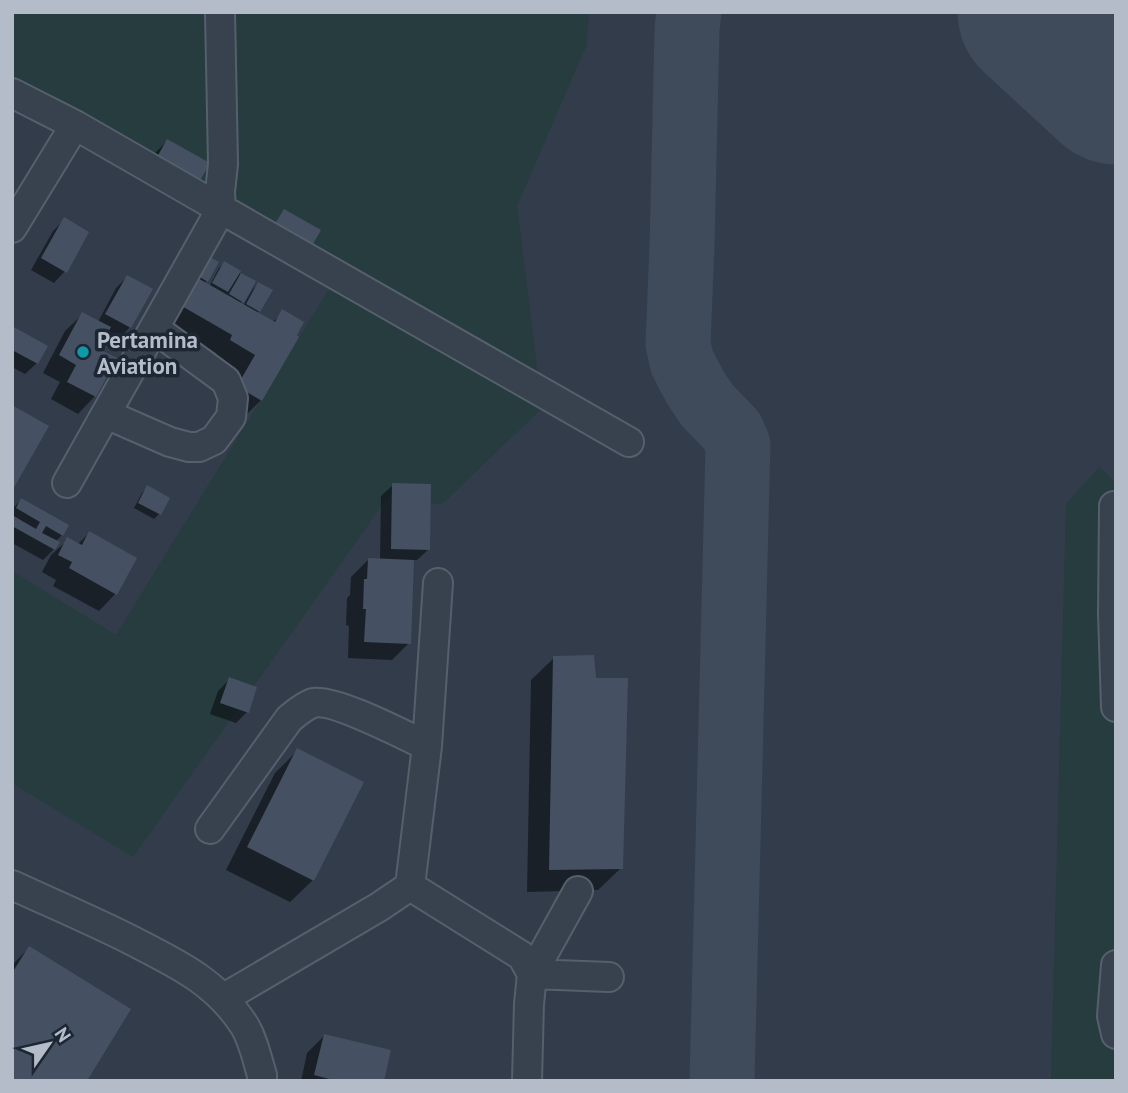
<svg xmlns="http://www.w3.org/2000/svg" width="1128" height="1093" font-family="'PT Sans',sans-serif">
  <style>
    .airport { fill: #323c4b }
    .green { fill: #263c3f }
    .shadow { fill: #0007 }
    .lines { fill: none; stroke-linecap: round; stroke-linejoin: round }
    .taxiway { stroke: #3f4a5a; stroke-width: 65 }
    .runway { stroke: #3f4a5a; stroke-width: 163 }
    .building { fill: #455162 }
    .minor-casing { stroke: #565f6c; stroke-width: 32 }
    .minor { stroke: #38414e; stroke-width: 28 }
    .culture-dot { fill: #0f9aa8; stroke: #1d2633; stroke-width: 2.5 }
    .labels { text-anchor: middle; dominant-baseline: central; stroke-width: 7; stroke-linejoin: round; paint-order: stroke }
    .poi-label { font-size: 23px; font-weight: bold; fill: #b4bcc9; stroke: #1d2633; text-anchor: start }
  </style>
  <rect width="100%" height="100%" fill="#242f3e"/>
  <path class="airport" d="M12 12H1116V1081H12Z"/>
  <path class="green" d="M12 12H589L586 46 517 206 542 408 441 505 390 494 133 857 12 783V571L116 635 334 281 12 94Z
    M1099 467 1116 483V1081H1051L1066 504Z"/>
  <path class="shadow" d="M167 141 208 164 145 173 156 152Z
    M64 220 65 271 54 283 31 270 53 231Z
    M199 261 207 281 204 284 209 287 219 268 224 263 253 282 240 304 243 306 253 289 258 284 259 311 256 314 272 323 283 312 261 400 244 417 221 404 239 372 214 357 216 353 165 323Z
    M127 277 151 290 130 327 119 339 106 332 96 350 114 359 95 396 78 414 51 399 60 382 43 373 65 331 83 314 98 322 116 288Z
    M12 328 37 363 25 374 12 367Z
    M393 485 429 549 417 560H412L409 643 392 660 348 658 349 626 346 625 347 598 350 595 351 577 368 560H380L381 496Z
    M147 488 168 499 159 514 154 519 134 508 142 493Z
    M21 500 62 535 55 542 57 543 53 550 43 560 12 543V509Z
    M89 533 116 593 99 611 53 586 56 580 42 572 51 555 68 540 77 545Z
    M554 658 621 868 598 890 527 892 531 680Z
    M230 679 247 712 236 723 210 714 218 691Z
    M298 750 313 880 290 902 226 870 275 773Z
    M29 948 12 1081V965Z
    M324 1036 382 1081H301L307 1053Z"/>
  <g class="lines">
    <path class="taxiway" d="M689 12 687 29 682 246 678 344 682 362 695 387 707 405 732 431 738 445 722 1081"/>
    <path class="runway" d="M1039 12 1116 83"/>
  </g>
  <path class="building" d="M167 139 210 163 197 186 155 161Z
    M284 209 321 230 309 251 272 229Z
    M64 217 89 232 67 273 41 258Z
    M204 254 219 262 208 282 193 273Z
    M224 261 241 271 228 292 212 283Z
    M241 273 256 281 244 303 229 294Z
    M127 275 153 289 131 328 105 314Z
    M196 277 275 322 282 309 304 322 297 335 299 337 262 401 237 386 255 355 230 340 232 335 180 305Z
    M258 282 273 290 260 312 246 304Z
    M82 312 111 327 99 349 117 358 96 397 67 382 76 365 59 355Z
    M12 326 48 346 38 364 12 350Z
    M12 405 49 426 12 491Z
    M392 483 431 484 430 550 391 549Z
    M147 485 170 498 161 515 138 503Z
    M21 498 69 525 63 536 46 526 42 533 60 542 55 550 12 526V515L36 529 40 522 16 508Z
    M89 531 137 558 117 595 69 568 72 562 58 555 67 537 82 545Z
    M368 558 414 560 411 644 364 642 366 609H363L364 579H367Z
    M594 655 596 678H628L623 869 549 870 553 656Z
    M229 677 257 687 249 713 220 703Z
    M297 748 364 782 314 881 247 847Z
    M29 946 131 1009 87 1081H12V973Z
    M324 1034 391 1050 384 1081H337L314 1075Z"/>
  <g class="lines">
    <g class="minor-casing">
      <path id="minor" d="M220 12 223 164 220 192 221 209 629 442
        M12 93 75 125 221 209 67 483
        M12 228 75 125
        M106 414 170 442 189 447H199L214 440 231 417 233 398 226 381 154 328
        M1114 506 1113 614 1116 707
        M210 829 289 719C296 713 304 706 313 703 333 698 406 736 427 746
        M12 885C51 903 91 920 129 939 174 962 216 981 244 1025 253 1039 257 1059 262 1075V1081
        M410 886 522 956 532 974 529 1004 527 1081
        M578 891 532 974 609 977
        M1116 965 1112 1016 1116 1034
        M224 998 379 907 410 886 427 746 438 583"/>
    </g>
    <use href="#minor" class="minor"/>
  </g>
  <circle class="culture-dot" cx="83" cy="352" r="7"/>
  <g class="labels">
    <g class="poi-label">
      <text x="97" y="339">Pertamina<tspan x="97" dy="26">Aviation</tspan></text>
    </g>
  </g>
  <rect width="1128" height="1093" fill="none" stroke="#b4bcc9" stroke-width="28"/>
  <g transform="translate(49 1044) rotate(56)" stroke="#1d2633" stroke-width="5" paint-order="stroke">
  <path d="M0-5L12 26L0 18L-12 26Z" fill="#b4bcc9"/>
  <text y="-10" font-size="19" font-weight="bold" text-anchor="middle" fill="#b4bcc9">N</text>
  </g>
</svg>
